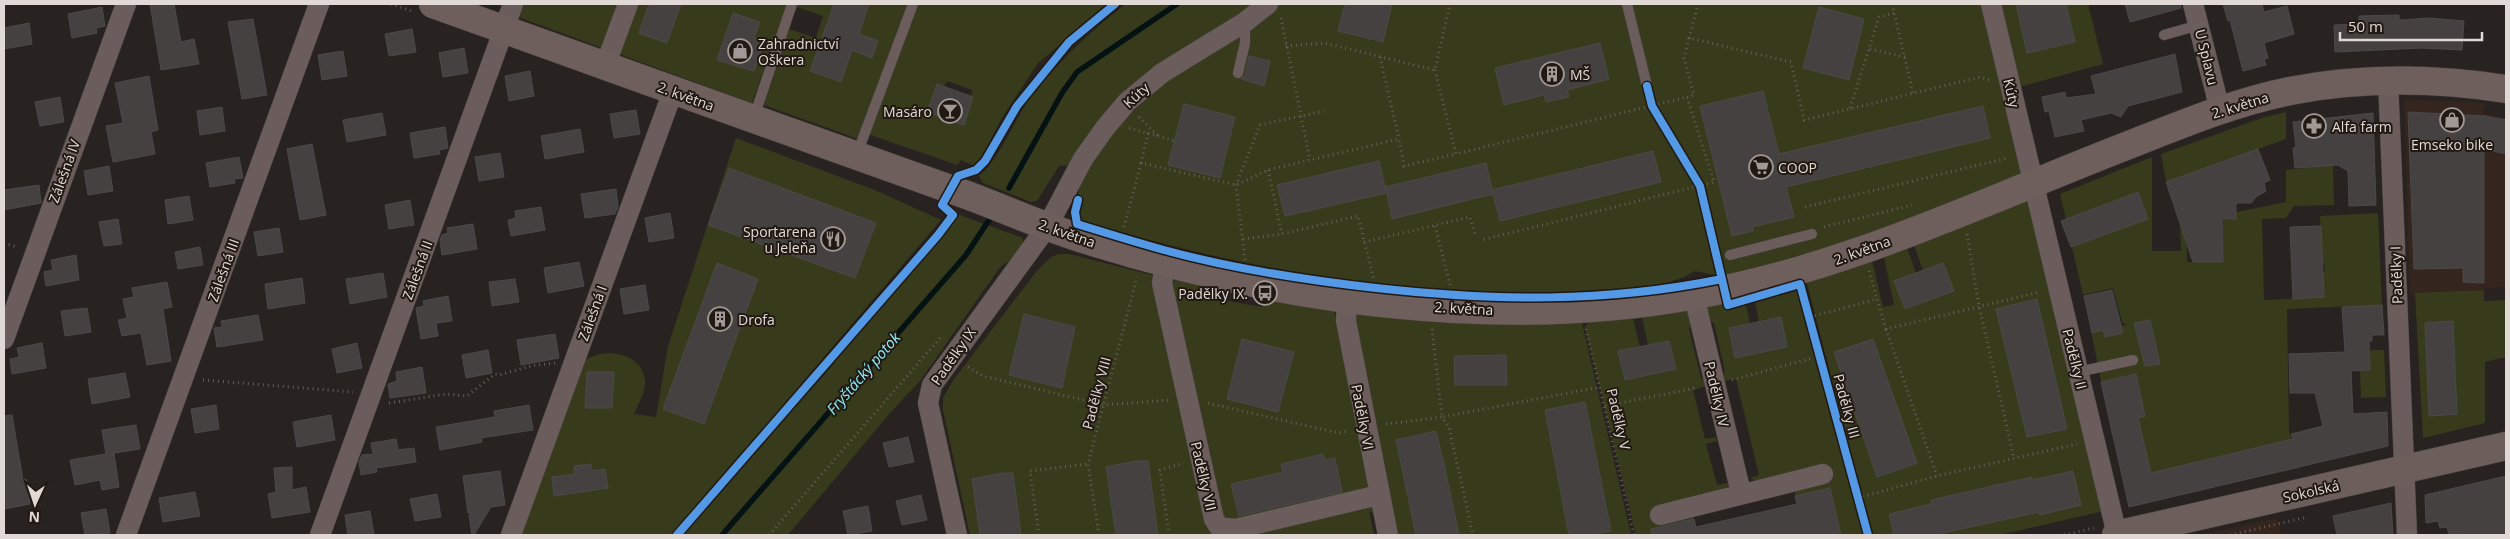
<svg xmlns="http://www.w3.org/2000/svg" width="2510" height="539" font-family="'Open Sans',sans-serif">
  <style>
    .built { fill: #34261e }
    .green { fill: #373b1b; fill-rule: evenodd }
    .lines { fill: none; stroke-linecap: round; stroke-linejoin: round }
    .stream { stroke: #041213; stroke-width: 5.5 }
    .building { fill: #444140; stroke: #4c4949 }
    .lane-casing { stroke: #45413e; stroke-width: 11 }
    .street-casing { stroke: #45413e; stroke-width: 21 }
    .secondary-casing { stroke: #45413e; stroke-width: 29 }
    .primary-casing { stroke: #45413e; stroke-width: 29 }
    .path { stroke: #665d5b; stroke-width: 3; stroke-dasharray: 1 4; stroke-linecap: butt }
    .lane { stroke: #6a5d5b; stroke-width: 10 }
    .street { stroke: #6a5d5b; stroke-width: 20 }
    .secondary { stroke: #6e5f5c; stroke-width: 28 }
    .primary { stroke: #6c5e5b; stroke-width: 28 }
    .cycleway-casing { stroke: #221913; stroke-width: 11 }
    .cycleway { stroke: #5399e6; stroke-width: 8 }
    .labels { text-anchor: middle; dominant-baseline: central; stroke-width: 4; stroke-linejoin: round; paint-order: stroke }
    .poi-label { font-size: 14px; fill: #e0d9d5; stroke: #221913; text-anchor: start }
    .street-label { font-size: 14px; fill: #e0d9d5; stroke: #221913 }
    .water-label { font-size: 15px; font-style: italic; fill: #8aeff9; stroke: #221913 }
  </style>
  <rect width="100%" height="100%" fill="#282320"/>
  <path class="built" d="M2404 99 2485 103 2483 113 2506 118V287L2416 296 2410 293Z
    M2277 518 2282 535H2197L2237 527Z"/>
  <path class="green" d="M523 4H908L858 139 764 105 789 29 816 38 823 16 788 4 752 103 518 17Z
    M919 4H1109L1038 63 1003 116 978 163 972 165 961 160 957 165 868 134ZM947 81 972 90 971 96 973 97 964 125 927 112 937 84 944 86Z
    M1126 4H1255L1072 165 1059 166 1037 201 1031 202 983 183 979 175C996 166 1019 111 1034 92 1061 60 1092 29 1126 4Z
    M1276 4H1996L2034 174 1849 250 1725 277 1695 271C1665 290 1622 289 1588 291 1417 299 1246 271 1083 221L1077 214 1079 180 1137 102Z
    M1999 4H2088L2103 64 2019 87Z
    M2286 112V139L2258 149 2227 214 2286 202V170L2333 165 2334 205 2294 206 2286 218 2262 219 2264 300 2323 297 2322 271H2325L2324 264H2322L2320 216 2378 213 2382 305 2287 309 2289 431 2299 468 2175 495 2169 469 2151 473 2140 429 2112 436 2091 331 2127 325 2122 322 2113 288 2083 295 2072 247 2148 218 2138 192 2066 219 2060 194 2152 157V251H2181L2180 221 2186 222 2187 262H2223L2222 193 2208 168 2166 182 2161 154 2262 118Z
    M736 138 875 190 941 220 672 535H517L583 362C602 346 643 352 645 381 646 392 638 404 634 414L656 417 668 346Z
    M2030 200 2104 511 1999 535H1872L1807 283 1872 261 1883 307 1894 305 1884 257 1907 248 1916 273 1894 281 1905 309 1953 291 1943 263 1923 270 1914 245Z
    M957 214 1023 238C1024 253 1011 260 1000 267L920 381 890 413 788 535H682L825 374Z
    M1059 254H1069L1152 275 1211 535H970L943 410V398L954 379 1036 272 1051 257Z
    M1173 280 1224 291 1222 300 1262 307 1264 299 1334 310 1374 514 1369 511 1374 535H1223L1170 283Z
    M1800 285 1865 535H1841L1829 488 1795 496V491L1758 482 1750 478 1759 475 1736 379 1722 381 1721 379 1725 372 1714 323 1706 319V307L1745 299 1750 324 1759 322 1754 297Z
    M2484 290V301L2506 300V357L2485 362V423L2423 438 2415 293Z
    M1689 310 1694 321 1689 329 1701 378 1709 385 1693 390 1705 439 1716 437 1717 441 1706 444 1717 485 1732 482 1693 517 1694 519 1660 527 1661 535H1636L1585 327 1588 323 1633 318 1640 347 1618 351 1625 380 1676 369 1669 341 1648 345 1642 317Z
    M1349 312C1426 322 1503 326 1582 323L1631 535H1397Z
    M2369 350H2384L2386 397 2361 398 2360 371 2370 370Z"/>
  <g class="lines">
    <path class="stream" d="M1009 188 1062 93 1077 72 1177 4
      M722 535 966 255 993 214"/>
  </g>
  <path class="building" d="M150 4H174L181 42 194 39 199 64 161 70Z
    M649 4H681L667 43 639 33Z
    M834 4H869L859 34 878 41 872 58 852 50 841 82 810 71Z
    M1345 4H1392L1383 42 1338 31Z
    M2016 4H2066L2075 42 2027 53Z
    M2125 4H2180L2181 8 2130 22Z
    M2223 4H2262L2264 12 2287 6 2294 34 2264 43 2268 58 2264 59 2266 65 2243 71 2230 20 2228 21Z
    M102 7 105 26 96 28 97 33 72 38 68 14Z
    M1819 7 1864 19 1849 80 1803 68Z
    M733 13 760 22 754 38 764 42 754 71 717 60Z
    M2399 15V20L2430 18 2464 21 2462 50 2422 48 2335 52 2334 25 2359 24V16Z
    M253 19 267 95 242 99 228 22Z
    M29 23 32 44 4 49V28Z
    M412 29 416 52 389 56 385 34Z
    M1600 43 1609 79 1567 90 1569 97 1546 102 1544 95 1504 105 1495 68Z
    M464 48 468 73 443 77 439 53Z
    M343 51 347 76 322 80 318 55Z
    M2175 54 2182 92 2128 106 2121 117 2111 113 2081 120 2084 131 2055 137 2049 111 2045 112 2042 97 2065 92 2066 98 2096 94 2091 76Z
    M1249 56 1270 61 1264 86 1241 79 1245 75Z
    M530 71 534 96 509 101 505 76Z
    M149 76 158 130 151 132 155 154 113 162 106 126 123 123 115 83Z
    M937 84 973 97 964 125 927 112Z
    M1763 91 1779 154 1983 106 1990 138 1786 187 1794 217 1752 227 1753 231 1732 236 1700 106Z
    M60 97 64 122 40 126 35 102Z
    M1184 104 1235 117 1220 178 1168 165Z
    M222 107 225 131 200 135 197 111Z
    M636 110 640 134 614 138 610 114Z
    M2408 112 2485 116 2506 120V154L2484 149V283L2463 282V268L2414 269Z
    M382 113 386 135 347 142 343 120Z
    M2373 113 2376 205 2349 206 2348 171 2338 165 2295 168 2293 148 2296 147 2293 122Z
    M445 127 448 148 439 150 440 154 414 158 410 133Z
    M580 129 584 152 545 159 541 136Z
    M312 144 326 215 300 220 287 149Z
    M2258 149 2270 180 2264 183 2266 191 2256 197 2251 203H2236V219L2222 218 2223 262H2193L2166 182Z
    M1653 151 1661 182 1500 221 1493 194 1392 219 1387 193 1285 216 1277 185 1379 161 1386 191 1385 187 1486 163 1493 194 1492 190Z
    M500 153 504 177 479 181 475 157Z
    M239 157 243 178 234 179 235 183 210 187 206 163Z
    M109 166 113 191 88 195 84 171Z
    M729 168 876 223 855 278 708 225Z
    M39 185 41 203 4 210V190Z
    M616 189 618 207 615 214 585 218 581 194Z
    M2138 192 2148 219 2071 247 2061 221Z
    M189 196 193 220 168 224 165 200Z
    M410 200 414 225 389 229 385 205Z
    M541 207 545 230 511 236 508 220 516 218 515 211Z
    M670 213 674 238 649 242 645 218Z
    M118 219 122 244 104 246 99 222Z
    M473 224 477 249 442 255 440 240 442 235 448 233 447 228Z
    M2321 226 2324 297 2293 299 2290 227Z
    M279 228 283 252 258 256 254 232Z
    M200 247 203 265 178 269 175 252Z
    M76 255 79 280 46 286 44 272 53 270 51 260Z
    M579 262 584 286 548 293 544 268Z
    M717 263 758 279 704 424 663 409Z
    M1943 263 1954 291 1905 309 1894 281Z
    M383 273 387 297 350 304 346 279Z
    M302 278 305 303 268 309 265 284Z
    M515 279 519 302 492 306 489 282Z
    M167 282 172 307 163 309 171 361 147 365 141 333 122 336 118 320 127 318 123 299 134 297 132 288Z
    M645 285 649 310 624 314 620 289Z
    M2112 290 2123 333 2105 337 2103 330 2092 333 2084 296Z
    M448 296 452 321 436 323 438 336 421 339 416 308 424 306 423 301Z
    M2037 299 2067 429 2027 437 1996 309Z
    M2382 305 2384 335H2372V341H2369L2370 370 2351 371 2353 414 2387 412 2388 446 2129 507 2101 382 2136 374 2145 416 2138 418 2151 473 2293 439 2291 434 2323 426 2315 393H2290L2289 354 2345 352 2342 307Z
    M87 308 91 332 65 336 61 311Z
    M1024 314 1075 327 1062 388 1009 375Z
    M258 315 263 340 217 347 214 328 222 327 221 321Z
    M1781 317 1787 347 1735 358 1729 328Z
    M2150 320 2160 364 2145 366 2134 323Z
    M2453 321 2457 414 2429 416 2425 323Z
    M555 334 559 358 521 365 517 340Z
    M1242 339 1294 352 1278 412 1227 399Z
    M1873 339 1917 463 1877 477 1834 352Z
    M1669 341 1676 369 1625 380 1618 351Z
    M42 343 46 368 12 374 10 359 19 357 17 348Z
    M357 343 362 368 337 373 332 349Z
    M488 350 492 373 466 378 462 355Z
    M1506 355 1507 385H1455L1454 356Z
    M422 367 426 393 390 398 388 384 397 381 396 372Z
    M587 372H614L612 408H585Z
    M125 373 130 397 92 404 88 379Z
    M1585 402 1611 531 1599 533 1600 535H1569L1545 410Z
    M216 405 219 429 195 433 191 409Z
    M529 405 533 430 481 438 482 442 478 443 440 450 436 427 495 417 494 411Z
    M12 415 23 480 26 479 30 504 4 509V416Z
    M331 415 335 440 297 447 293 422Z
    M136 425 140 449 114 453 119 487 102 490 100 480 75 485 70 460 106 454 102 430Z
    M1436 431 1445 469 1459 535H1416L1396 440Z
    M908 437 914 462 889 467 883 443Z
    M396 439 398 450 414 448 416 462 376 468 377 472 361 475 359 462 362 455 373 454 371 443Z
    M1323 454 1325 460 1335 458 1342 492 1239 516 1231 484 1283 472 1281 464Z
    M1136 461H1148L1158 535H1116L1106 467Z
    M591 464 592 471 605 469 608 488 554 496 552 477 575 474 574 466Z
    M292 467V490L306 487 310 512 272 518 268 494 276 492 274 468Z
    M500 471 505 505 491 507 474 535H472L469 515 471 512 468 513 463 476Z
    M2073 471 2081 505 2040 515 2039 512 1934 535H1894L1889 514 1931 504V500L2032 477V480Z
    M1003 473H1013L1021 535H980L972 479Z
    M2506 476V535L2449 534 2447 527 2440 528 2438 521 2426 523 2425 495Z
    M1830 488 1841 535H1652L1651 529 1694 519 1696 527 1797 504 1795 496Z
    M195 492 200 516 163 522 159 498Z
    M437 494 441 517 415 521 410 499Z
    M921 495 927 520 902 525 896 501Z
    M2391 503 2393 535H2337L2333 516Z
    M868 506 872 531 848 535 843 511Z
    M106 509 110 533 85 535 81 513Z
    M370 511 374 535H348L345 515Z"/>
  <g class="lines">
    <g class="lane-casing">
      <path id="lane" d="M1627 4 1647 86
        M2164 35 2199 25
        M1238 73 1245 43V22
        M754 117 792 4
        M857 154 913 4
        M1730 255 1812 234
        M2078 372 2133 360"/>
    </g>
    <g class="street-casing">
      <path id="street" d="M1991 4 2117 535
        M2193 4 2220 110
        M605 66 628 4
        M2388 80 2407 535
        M1165 263 1162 283 1214 519 1219 527 1235 529 1379 495
        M1694 296 1741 493
        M1347 297 1346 321 1388 535
        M4 339 126 4
        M1660 515 1823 474
        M126 535 319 4
        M320 535 513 4
        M511 535 673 91
        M957 535 928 403 932 385 1047 227 1083 159 1105 128 1127 102 1162 73 1245 22 1268 4"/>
    </g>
    <g class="secondary-casing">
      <path id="secondary" d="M433 4C610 67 787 132 964 194 1005 209 1044 227 1086 240 1278 300 1497 332 1696 295 1843 269 1978 204 2116 150 2173 128 2230 103 2290 91 2362 77 2435 78 2506 89"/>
    </g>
    <g class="primary-casing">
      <path id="primary" d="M2116 535 2506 446"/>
    </g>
    <path class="path" d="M391 4 412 11
      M1892 4 1913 93
      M1281 18 1310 160
      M1689 38 1698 4
      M1286 46 1324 43 1435 70 1450 4
      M1870 49 1905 57
      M1380 57 1399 139
      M1435 70 1456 154 1687 97 1714 182 1482 240
      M1687 97 1694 95 1684 58 1689 38 1791 62 1804 120 1980 77 1990 80
      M1850 108 1879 17 1894 13
      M1139 117 1158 136
      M1129 128 1175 141
      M1148 133 1141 163 1236 185 1268 170 1399 139 1404 166 1456 154
      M1268 170 1282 234
      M1805 207 2008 158
      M1435 226 1450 285
      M1124 227 1141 163
      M1824 227 1912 205
      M1967 234 1979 306 2014 458
      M1243 239 1282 234 1358 216 1374 280
      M1364 242 1470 217 1475 235
      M4 243 17 247
      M1245 260 1236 185 1260 125 1324 111
      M1869 271 1877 299
      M1810 317 1877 299 1886 329 2040 292
      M1432 329 1442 417 1600 387
      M1586 329 1634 535
      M1886 329 1937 476
      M968 367 983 376 1104 405 1170 400
      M203 380 353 392
      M1732 380 1820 356
      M389 403 446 394 467 396 495 374 499 375 531 366 555 363
      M1208 403 1338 433 1348 431
      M1605 406 1696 388
      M1386 424 1442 417 1449 427 1473 535
      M1858 498 1937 476 2077 444
      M769 535 941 337
      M1039 535 1030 471 1088 464
      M1099 535 1088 464 1137 277
      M1169 535 1160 470 1183 463
      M2064 535 2094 528
      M2230 535 2308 517"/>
    <use href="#lane" class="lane"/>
    <use href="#street" class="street"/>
    <use href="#secondary" class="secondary"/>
    <use href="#primary" class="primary"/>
    <g class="cycleway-casing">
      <path id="cycleway" d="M1647 86 1652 106 1700 186 1728 305 1800 284 1868 535
        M1078 200 1075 212 1077 224C1106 233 1135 242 1164 250 1233 269 1305 280 1376 288 1494 301 1605 303 1722 279
        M677 535 938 235 953 215 942 205 958 176 976 170 985 161 1017 106 1069 42 1115 4"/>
    </g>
    <use href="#cycleway" class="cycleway"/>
  </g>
  <defs>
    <g id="shop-ring" transform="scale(1.25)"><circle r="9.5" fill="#221913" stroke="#a09996" stroke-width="1.5"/><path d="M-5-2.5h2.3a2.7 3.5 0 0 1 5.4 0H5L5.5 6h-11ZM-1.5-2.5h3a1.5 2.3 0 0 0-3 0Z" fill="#a09996"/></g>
    <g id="building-ring" transform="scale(1.25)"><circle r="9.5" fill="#221913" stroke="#a09996" stroke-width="1.5"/><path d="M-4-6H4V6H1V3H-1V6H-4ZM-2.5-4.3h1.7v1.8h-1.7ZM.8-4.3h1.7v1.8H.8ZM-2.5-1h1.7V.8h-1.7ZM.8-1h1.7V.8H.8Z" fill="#a09996"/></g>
    <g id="bar-ring" transform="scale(1.25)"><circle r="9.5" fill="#221913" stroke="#a09996" stroke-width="1.5"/><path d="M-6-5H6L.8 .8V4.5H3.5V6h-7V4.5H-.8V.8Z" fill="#a09996"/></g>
    <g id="pharmacy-ring" transform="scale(1.25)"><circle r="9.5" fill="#221913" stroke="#a09996" stroke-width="1.5"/><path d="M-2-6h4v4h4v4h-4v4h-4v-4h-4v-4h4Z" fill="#a09996"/></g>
    <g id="supermarket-ring" transform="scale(1.25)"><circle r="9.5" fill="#221913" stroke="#a09996" stroke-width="1.5"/><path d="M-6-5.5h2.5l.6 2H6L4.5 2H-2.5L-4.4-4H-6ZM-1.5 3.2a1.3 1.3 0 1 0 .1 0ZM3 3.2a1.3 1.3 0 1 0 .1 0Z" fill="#a09996"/></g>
    <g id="restaurant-ring" transform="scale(1.25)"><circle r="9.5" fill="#221913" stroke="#a09996" stroke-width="1.5"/><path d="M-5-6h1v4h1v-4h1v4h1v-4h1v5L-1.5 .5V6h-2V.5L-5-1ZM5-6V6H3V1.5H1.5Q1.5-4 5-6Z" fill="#a09996"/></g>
    <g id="bus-ring" transform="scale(1.25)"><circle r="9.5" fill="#221913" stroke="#a09996" stroke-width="1.5"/><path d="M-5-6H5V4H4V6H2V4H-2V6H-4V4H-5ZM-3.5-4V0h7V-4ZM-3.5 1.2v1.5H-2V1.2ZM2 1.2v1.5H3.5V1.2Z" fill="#a09996"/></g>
  </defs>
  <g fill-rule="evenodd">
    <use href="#shop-ring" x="740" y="51"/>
    <use href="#building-ring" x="1552" y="74"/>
    <use href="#bar-ring" x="950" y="111"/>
    <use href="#shop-ring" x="2452" y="120"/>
    <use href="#pharmacy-ring" x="2314" y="126"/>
    <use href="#supermarket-ring" x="1761" y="167"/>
    <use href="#restaurant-ring" x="833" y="239"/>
    <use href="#bus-ring" x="1265" y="293"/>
    <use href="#building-ring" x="720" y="319"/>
  </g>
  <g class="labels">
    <g class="poi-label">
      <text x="758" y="43">Zahradnictví<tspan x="758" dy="16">Oškera</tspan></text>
      <text x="1570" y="74">MŠ</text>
      <text x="932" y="111" text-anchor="end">Masáro</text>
      <text x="2332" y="126">Alfa farm</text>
      <text x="2452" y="144" text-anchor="middle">Emseko bike</text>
      <text x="1778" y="167">COOP</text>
      <text x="816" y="231" text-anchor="end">Sportarena<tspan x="816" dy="16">u Jeleňa</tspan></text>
      <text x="1248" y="293" text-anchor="end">Padělky IX.</text>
      <text x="738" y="319">Drofa</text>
    </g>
    <g class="street-label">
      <text transform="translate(2207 57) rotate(76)">U Splavu</text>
      <text transform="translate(2012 93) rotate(77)">Kúty</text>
      <text transform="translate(1136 95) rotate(-43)">Kúty</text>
      <text transform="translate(686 96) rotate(20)">2. května</text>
      <text transform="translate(2240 105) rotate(-17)">2. května</text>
      <text transform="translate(64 171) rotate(-70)">Zálešná IV</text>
      <text transform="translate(1067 233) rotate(19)">2. května</text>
      <text transform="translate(1862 250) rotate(-20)">2. května</text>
      <text transform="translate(223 270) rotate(-70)">Zálešná III</text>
      <text transform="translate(417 270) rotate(-70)">Zálešná II</text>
      <text transform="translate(2396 275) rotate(-92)">Padělky I</text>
      <text transform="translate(1464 308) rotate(3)">2. května</text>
      <text transform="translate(592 313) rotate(-70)">Zálešná I</text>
      <text transform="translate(953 356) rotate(-55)">Padělky IX</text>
      <text transform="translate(2075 359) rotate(76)">Padělky II</text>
      <text transform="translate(1096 393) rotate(-75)">Padělky VIII</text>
      <text transform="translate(1717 394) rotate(77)">Padělky IV</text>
      <text transform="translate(1847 406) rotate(75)">Padělky III</text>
      <text transform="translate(1363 417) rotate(79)">Padělky VI</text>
      <text transform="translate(1619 419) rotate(77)">Padělky V</text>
      <text transform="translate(1204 476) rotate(77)">Padělky VII</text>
      <text transform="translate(2311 491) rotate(-13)">Sokolská</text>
    </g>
    <g class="water-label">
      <text transform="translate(863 373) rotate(-49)">Fryštácký potok</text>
    </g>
  </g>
  <rect width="2510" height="539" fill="none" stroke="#e0d9d5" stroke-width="10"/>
  <g transform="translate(35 504) rotate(183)" stroke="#221913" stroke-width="4" paint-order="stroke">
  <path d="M0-4L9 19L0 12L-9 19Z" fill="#e0d9d5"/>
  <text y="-8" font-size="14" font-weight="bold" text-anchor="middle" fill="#e0d9d5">N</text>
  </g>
  <path d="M2340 32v8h142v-8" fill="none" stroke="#e0d9d5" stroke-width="2.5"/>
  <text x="2348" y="32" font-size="15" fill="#e0d9d5" stroke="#221913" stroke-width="4" paint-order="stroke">50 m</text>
</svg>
